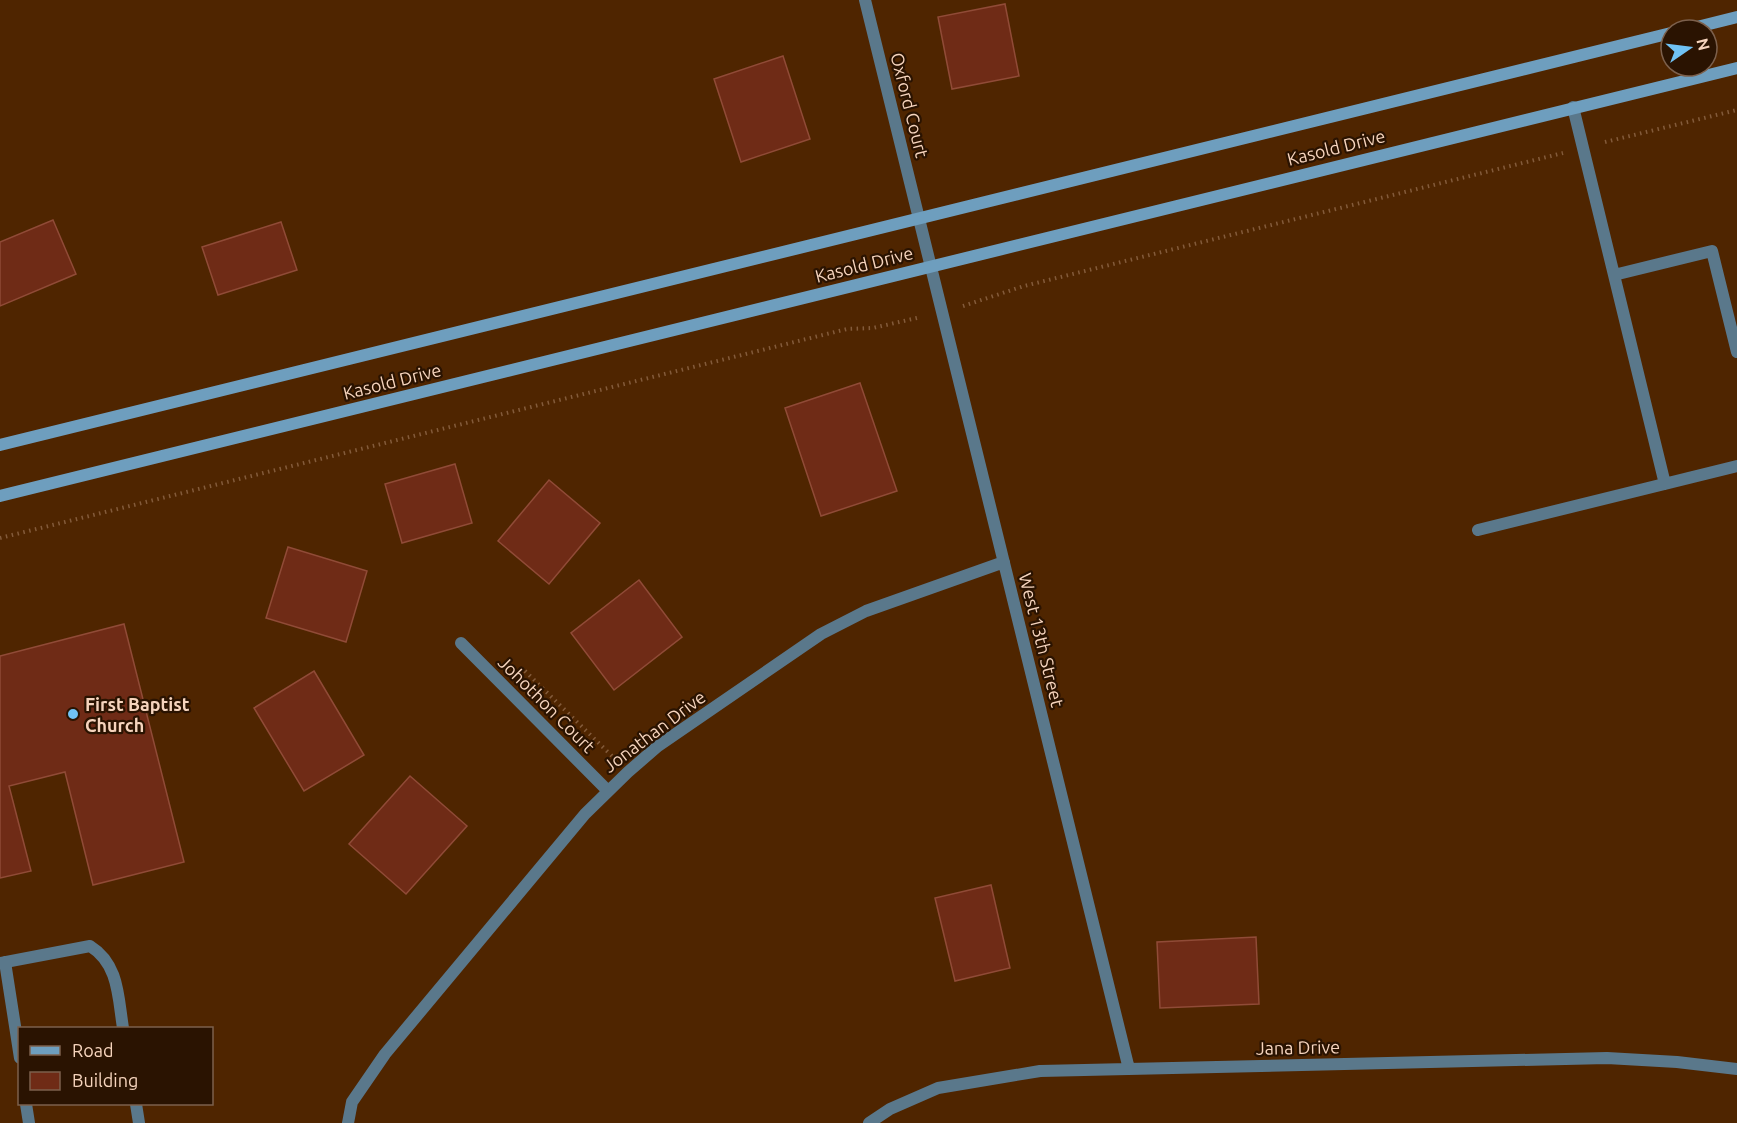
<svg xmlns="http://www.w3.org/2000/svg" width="1737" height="1123" font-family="Ubuntu,sans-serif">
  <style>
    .building { fill: #6f2b16; stroke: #904b37; stroke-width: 1.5 }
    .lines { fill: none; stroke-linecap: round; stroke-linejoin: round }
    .path { stroke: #835b3a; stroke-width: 4; stroke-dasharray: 1.5 4.5; stroke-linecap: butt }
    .service { stroke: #5a788b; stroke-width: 12 }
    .minor { stroke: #5a788b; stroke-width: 12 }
    .secondary { stroke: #6e9ebe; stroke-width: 12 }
    .poi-dot { fill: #70c2f4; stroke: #2a1301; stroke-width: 2 }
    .labels { text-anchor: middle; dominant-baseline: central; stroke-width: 4.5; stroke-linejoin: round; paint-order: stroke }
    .street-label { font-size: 18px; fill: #f6d4bd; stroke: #2a1301 }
    .poi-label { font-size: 18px; font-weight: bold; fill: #f6d4bd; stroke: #2a1301; text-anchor: start }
  </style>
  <rect width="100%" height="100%" fill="#4f2500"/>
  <path class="building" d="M1005 4 1019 76 952 89 938 17Z
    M783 56 810 139 741 162 714 79Z
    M53 220 76 274 0 306V242Z
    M281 222 297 270 218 295 202 247Z
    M860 383 897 491 821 516 785 408Z
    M455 464 472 523 402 543 385 484Z
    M549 480 600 523 549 584 498 541Z
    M288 547 367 571 346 642 266 618Z
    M639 580 682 637 614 690 571 633Z
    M124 624 184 862 93 885 65 772 9 786 31 871 0 878V656Z
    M314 671 364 755 304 791 254 708Z
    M410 776 467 826 406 894 349 844Z
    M991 885 1010 968 955 981 935 898Z
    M1256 937 1259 1004 1160 1008 1157 942Z"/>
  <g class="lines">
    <path class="path" d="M1605 142 1737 110
      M963 306 1024 286 1563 153
      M0 538 847 329 873 328 921 317
      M525 671 612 756"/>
    <path class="service" d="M1573 107 1665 484
      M1614 275 1712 251 1737 352
      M1478 530 1737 466
      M5 962 20 1058
      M0 963 90 946C119 964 118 997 123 1028
      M26 1104 29 1123
      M136 1104 139 1123"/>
    <path class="minor" d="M865 0 1129 1069
      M461 643 607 790
      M348 1123 352 1102 385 1054 585 814 628 772 658 746 821 634 866 611 1004 562
      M869 1123 890 1109 938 1088 1040 1071 1607 1058 1677 1062 1737 1069"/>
    <path class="secondary" d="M1685 30 1737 17
      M0 445 1671 33
      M0 496 1737 68"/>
  </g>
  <circle class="poi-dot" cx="73" cy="714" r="6"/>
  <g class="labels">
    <g class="street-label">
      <text transform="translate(910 105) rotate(76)">Oxford Court</text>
      <text transform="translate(1336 147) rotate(-14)">Kasold Drive</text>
      <text transform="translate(864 264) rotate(-14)">Kasold Drive</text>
      <text transform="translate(392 381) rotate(-14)">Kasold Drive</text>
      <text transform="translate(1042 640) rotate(76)">West 13th Street</text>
      <text transform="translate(547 704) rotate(45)">Johothon Court</text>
      <text transform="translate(654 731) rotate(-37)">Jonathan Drive</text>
      <text transform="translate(1298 1047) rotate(-1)">Jana Drive</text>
    </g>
    <g class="poi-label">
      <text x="85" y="704">First Baptist<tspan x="85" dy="21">Church</tspan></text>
    </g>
  </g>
  <rect x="18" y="1027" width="195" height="78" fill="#2a1301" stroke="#7c604c" stroke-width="1.5"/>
  <rect x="30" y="1046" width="30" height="9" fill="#6e9ebe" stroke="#7c604c" stroke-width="1.5"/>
  <text x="72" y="1057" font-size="18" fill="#f6d4bd">Road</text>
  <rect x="30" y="1072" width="30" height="18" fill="#6f2b16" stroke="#7c604c" stroke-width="1.5"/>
  <text x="72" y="1087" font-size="18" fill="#f6d4bd">Building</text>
  <g transform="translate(1689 48) rotate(76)"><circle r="28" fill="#2a1301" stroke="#7c604c" stroke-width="1.5"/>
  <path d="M0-4.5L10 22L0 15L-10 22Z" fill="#70c2f4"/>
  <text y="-9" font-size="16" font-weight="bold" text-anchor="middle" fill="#f6d4bd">N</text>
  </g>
</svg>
